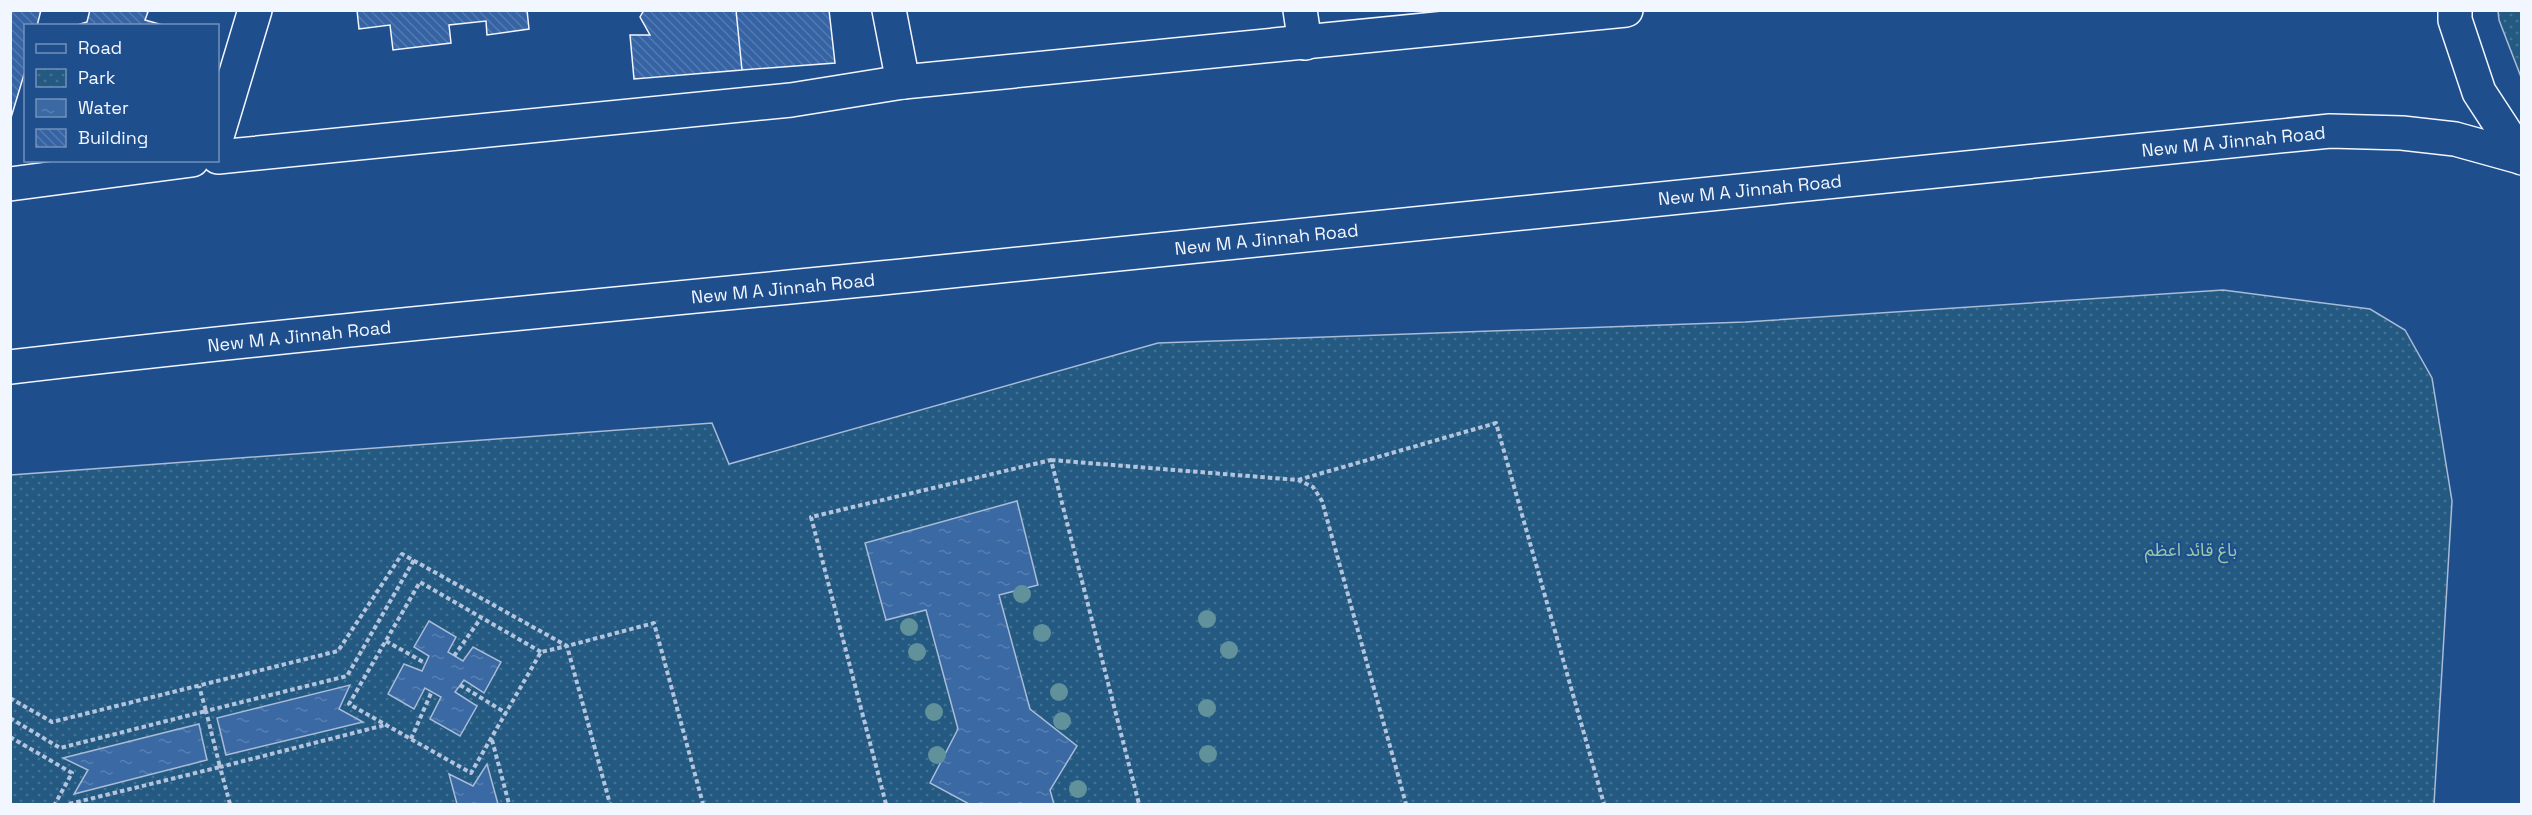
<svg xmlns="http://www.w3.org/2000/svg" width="2532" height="815" font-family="'Space Grotesk','Noto Sans Arabic',sans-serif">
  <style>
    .park { fill: url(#park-dots); stroke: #a8bbd7; stroke-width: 1.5 }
    .water { fill: url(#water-ripples); stroke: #a8bbd7; stroke-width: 1.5 }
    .building { fill: url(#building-back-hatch); stroke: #f2f6ff; stroke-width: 1.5 }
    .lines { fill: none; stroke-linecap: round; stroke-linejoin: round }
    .street-casing { stroke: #f2f6ff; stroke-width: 36 }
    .primary-casing { stroke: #f2f6ff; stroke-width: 36 }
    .path { stroke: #b3c4dc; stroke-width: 4; stroke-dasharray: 4.5 3; stroke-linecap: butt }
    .street { stroke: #1f4e8c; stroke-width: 33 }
    .primary { stroke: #1f4e8c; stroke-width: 33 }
    .tree { fill: #61919a }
    .labels { text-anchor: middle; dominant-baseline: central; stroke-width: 4.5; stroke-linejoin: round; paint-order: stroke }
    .street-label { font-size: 18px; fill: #f2f6ff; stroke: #1f4e8c }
    .park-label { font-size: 18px; fill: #97c8a6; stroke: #1f4e8c }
  </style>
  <defs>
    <pattern id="park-dots" width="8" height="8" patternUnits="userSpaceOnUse" patternTransform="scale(1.5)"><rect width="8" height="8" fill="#245a82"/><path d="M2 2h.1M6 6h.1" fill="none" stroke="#447295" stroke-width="1.8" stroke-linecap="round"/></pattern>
    <pattern id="water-ripples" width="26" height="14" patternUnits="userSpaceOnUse" patternTransform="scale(1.5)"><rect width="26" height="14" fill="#3b69a3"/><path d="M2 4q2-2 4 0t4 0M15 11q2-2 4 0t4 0" fill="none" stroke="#587fb1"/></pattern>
    <pattern id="building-back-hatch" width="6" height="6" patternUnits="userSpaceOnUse" patternTransform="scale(1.5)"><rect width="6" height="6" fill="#3563a3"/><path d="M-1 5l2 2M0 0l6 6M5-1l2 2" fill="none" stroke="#537ab1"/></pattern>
  </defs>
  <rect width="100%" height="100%" fill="#1f4e8c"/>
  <path class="park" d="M2498 11H2521V77L2499 20Z
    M2223 290 2370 309 2405 330 2432 378 2452 501 2434 804H11V475L712 423 729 464 1158 343 1745 322Z"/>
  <path class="water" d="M1017 501 1038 585 999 595 1030 709 1077 746 1050 790 1054 804H969L930 783 958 729 926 610 886 620 865 543Z
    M429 621 456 637 448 652 463 661 473 647 501 662 484 693 464 680 455 692 477 706 460 736 430 719 441 697 425 688 414 709 388 694 404 664 422 671 429 656 414 647Z
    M350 685 339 709 363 722 226 755 217 718Z
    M199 724 207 760 74 794 88 770 63 758Z
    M487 764 498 804H457L449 774 473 786Z"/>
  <path class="building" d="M10 10H41L37 26H26V68L10 121Z
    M90 10H142L148 12 145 20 166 26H74L87 22Z
    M357 10H527L529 29 487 35 486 21 449 25 451 43 393 50 390 25 359 29Z
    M644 10H736L742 70 634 79 630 35H650L640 17Z
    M736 10H829L835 63 742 70Z"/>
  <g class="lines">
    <g class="street-casing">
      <path id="street" d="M889 10 903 82
        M1300 10 1305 43
        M218 133 255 10"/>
    </g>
    <g class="primary-casing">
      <g id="primary">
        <path d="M2455 10V20L2479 92 2522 158"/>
        <path d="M218 157 791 100 903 82 1626 10"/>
        <path d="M10 184 192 160"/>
        <path id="s1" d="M10 367C317 331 624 304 931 273 1397 225 1863 177 2330 131L2402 133 2455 139 2520 157"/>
      </g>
    </g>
    <path class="path" d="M1051 460 1298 480 1313 487 1322 501 1406 804
      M1298 480 1496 423 1604 804
      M386 641 425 663
      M541 652 420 582 349 704 471 773 541 652 567 646 610 804
      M454 656 481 618
      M460 685 506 713
      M10 698 52 722 338 651 402 554 567 646 654 623 703 804
      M10 718 60 748 206 711 199 686
      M10 737 72 773 55 804
      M411 739 432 691
      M492 740 509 804
      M69 804 220 767 206 711 347 676 414 560
      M230 804 220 767 385 725
      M886 804 811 517 1051 460 1139 804"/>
    <use href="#street" class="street"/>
    <use href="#primary" class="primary"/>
  </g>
  <g class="tree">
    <circle cx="1022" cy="594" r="9"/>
    <circle cx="1207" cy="619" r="9"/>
    <circle cx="909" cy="627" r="9"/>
    <circle cx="1042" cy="633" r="9"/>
    <circle cx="1229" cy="650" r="9"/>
    <circle cx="917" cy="652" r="9"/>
    <circle cx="1059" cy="692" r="9"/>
    <circle cx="1207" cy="708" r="9"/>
    <circle cx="934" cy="712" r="9"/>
    <circle cx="1062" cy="721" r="9"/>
    <circle cx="1208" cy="754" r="9"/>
    <circle cx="937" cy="755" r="9"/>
    <circle cx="1078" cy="789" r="9"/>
  </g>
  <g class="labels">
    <g class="street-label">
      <text stroke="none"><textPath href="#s1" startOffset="2235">New M A Jinnah Road</textPath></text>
      <text stroke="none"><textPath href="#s1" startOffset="1749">New M A Jinnah Road</textPath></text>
      <text stroke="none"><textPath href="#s1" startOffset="1263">New M A Jinnah Road</textPath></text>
      <text stroke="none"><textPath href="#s1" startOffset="777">New M A Jinnah Road</textPath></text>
      <text stroke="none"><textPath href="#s1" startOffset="291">New M A Jinnah Road</textPath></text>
    </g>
    <g class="park-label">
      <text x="2191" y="549">باغ قائد اعظم</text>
    </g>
  </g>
  <rect width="2532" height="815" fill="none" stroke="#f2f6ff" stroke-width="24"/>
  <rect x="24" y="24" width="195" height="138" fill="#1f4e8c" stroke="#7391ba" stroke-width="1.5"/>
  <rect x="36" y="44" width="30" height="9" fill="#1f4e8c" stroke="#7391ba" stroke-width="1.5"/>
  <text x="78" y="54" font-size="18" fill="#f2f6ff">Road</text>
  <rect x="36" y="69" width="30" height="18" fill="url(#park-dots)" stroke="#7391ba" stroke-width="1.5"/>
  <text x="78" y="84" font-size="18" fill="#f2f6ff">Park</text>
  <rect x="36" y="99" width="30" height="18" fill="url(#water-ripples)" stroke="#7391ba" stroke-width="1.5"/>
  <text x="78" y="114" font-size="18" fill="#f2f6ff">Water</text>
  <rect x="36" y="129" width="30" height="18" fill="url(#building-back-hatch)" stroke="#7391ba" stroke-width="1.5"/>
  <text x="78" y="144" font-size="18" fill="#f2f6ff">Building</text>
</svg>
